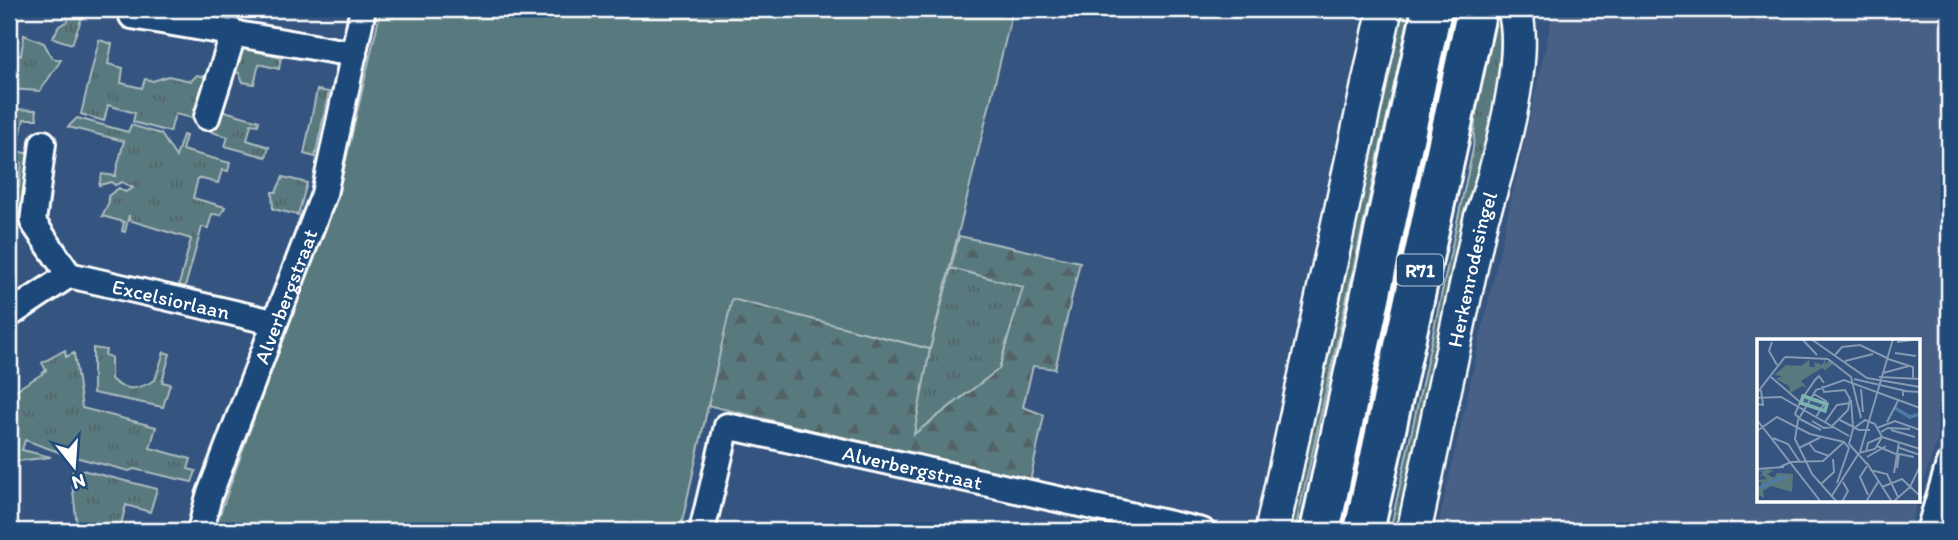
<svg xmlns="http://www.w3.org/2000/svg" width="1958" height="540" font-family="Itim,sans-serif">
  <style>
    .built { fill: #496086; fill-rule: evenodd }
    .grass { fill: url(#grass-tufts); stroke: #acbcbe; stroke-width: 2 }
    .forest { fill: url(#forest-firs); stroke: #acbcbe; stroke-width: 2 }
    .garden { fill: #59797e; stroke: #acbcbe; stroke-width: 2 }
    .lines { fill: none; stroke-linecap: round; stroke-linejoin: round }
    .street-casing { stroke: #fff; stroke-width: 30 }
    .secondary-casing { stroke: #fff; stroke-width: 38 }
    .highway-casing { stroke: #fff; stroke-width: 44 }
    .street { stroke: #1f4a7a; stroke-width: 24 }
    .secondary { stroke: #1f4a7a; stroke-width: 33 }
    .highway { stroke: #1f4a7a; stroke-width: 38 }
    .labels { text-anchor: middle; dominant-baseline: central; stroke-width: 5; stroke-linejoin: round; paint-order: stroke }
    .shield { fill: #1f4a7a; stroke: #bcc9d7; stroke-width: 2 }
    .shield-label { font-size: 19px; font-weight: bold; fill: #fff }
    .street-label { font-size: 21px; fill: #fff; stroke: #1f4a7a }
    .inset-river { fill: none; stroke: #4b7ca8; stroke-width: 3.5 }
    .inset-road { fill: none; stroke: #8699b3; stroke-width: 2 }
    .view { fill: #7bb4af; fill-opacity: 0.15; stroke: #7bb4af; stroke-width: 3.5 }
    .inset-edge { fill: none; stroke: #fff; stroke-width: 3.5 }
  </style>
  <defs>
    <pattern id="grass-tufts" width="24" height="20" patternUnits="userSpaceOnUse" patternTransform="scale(1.75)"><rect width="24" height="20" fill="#59797e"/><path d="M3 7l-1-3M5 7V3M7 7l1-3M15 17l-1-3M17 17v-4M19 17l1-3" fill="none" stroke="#526265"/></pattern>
    <pattern id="forest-firs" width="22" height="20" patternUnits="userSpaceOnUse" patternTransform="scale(1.75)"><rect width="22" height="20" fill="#59797e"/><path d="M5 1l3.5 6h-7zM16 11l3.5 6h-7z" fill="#526265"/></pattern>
  </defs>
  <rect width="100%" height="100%" fill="#355580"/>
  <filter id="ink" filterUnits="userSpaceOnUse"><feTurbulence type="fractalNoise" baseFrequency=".0143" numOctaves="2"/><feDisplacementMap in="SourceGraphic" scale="14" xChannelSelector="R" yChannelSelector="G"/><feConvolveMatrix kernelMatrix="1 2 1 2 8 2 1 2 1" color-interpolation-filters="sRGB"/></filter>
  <g filter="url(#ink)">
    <path class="built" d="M1554 9H1949V402L1908 531H1437ZM1758 340H1918V500H1758Z"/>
    <path class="grass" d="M66 9H85L72 44 53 38 59 26 68 21Z
      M1395 9H1411L1295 531H1283Z
      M1445 9H1466L1351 531H1333Z
      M1492 9H1506L1511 31 1401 531H1390L1473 149 1477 92Z
      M24 35 44 43 52 58 61 60 40 91 9 89V80L15 71 12 56 21 55Z
      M99 40 112 44 108 64 123 68 121 83 142 88 145 79 153 81 168 76 191 81 197 75 209 78 204 104 195 109 193 118 175 114 170 132 133 122 135 113 108 105 104 121 81 114Z
      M245 48 281 57 279 69 259 64 254 84 243 82 239 73 233 72 232 55Z
      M317 90 329 92 315 157 304 154Z
      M9 109 36 110 37 119H24L17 151 33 155 11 248 9 247V202L14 186 19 187 22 163 12 161 14 151 9 150Z
      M221 110 259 121 258 125 251 124 247 140 269 147 266 157 225 146 228 137 212 132Z
      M77 118 128 132 131 125 161 134 176 157 183 135 186 136 182 150 230 163 228 171 222 170 218 183 198 178 193 198 225 207 221 215 212 214 208 228 202 227 185 287 179 285 191 239 129 220V215L125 232 122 231 124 222 102 216 109 202 108 196 119 188 125 192 133 188 122 182 115 185 111 182 99 185 102 174 115 176 124 141 68 127Z
      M283 177 307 183 298 215 273 209 272 192H276Z
      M951 268 1024 286 999 369 913 435 930 349Z
      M93 348 106 350 105 355 111 357V379C125 393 139 389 155 380L164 352 170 354 162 382 170 384 163 407 93 393Z
      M65 350 66 357 74 353 82 408 156 427 150 448 191 459 188 469 196 471 192 482 134 469 129 471 67 455 25 440 22 450 51 457 9 462V394L42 374 46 370 42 363Z
      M82 470 157 489 150 512 126 505 120 528 131 531H49L77 527 71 472Z"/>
    <path class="forest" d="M959 236 1080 262 1055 369 1033 366 1023 407 1044 415 1030 482 707 405 731 298 930 349 914 434 999 369 1023 287 951 268Z"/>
    <path class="garden" d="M381 9H1013L930 349 732 299 680 531H214L287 326 337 199Z"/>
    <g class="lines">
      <g class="street-casing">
        <g id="street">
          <path d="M132 16 354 54"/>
          <path d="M207 117 234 32"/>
          <path d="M43 143 33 222 69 275"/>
          <path id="s1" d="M9 315 69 275 273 322"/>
          <path id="s2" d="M200 531 209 496 324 194 363 9"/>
          <path id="s3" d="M702 531 727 426 1202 531"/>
          <path d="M1929 531 1949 464"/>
        </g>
      </g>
      <g class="secondary-casing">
        <g id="secondary">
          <path d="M1272 531 1385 9"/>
          <path id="s4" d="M1414 531 1481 218C1498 173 1530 52 1514 9"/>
        </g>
      </g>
      <g class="highway-casing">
        <path id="highway" d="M1320 531 1432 9
          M1364 531 1477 9"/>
      </g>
      <use href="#street" class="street"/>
      <use href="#secondary" class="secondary"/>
      <use href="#highway" class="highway"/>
    </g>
  </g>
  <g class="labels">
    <rect class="shield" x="1397" y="254.5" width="46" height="31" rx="5"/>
    <g class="shield-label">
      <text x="1420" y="270">R71</text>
    </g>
    <g class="street-label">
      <text stroke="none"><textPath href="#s4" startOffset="268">Herkenrodesingel</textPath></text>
      <text stroke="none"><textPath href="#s2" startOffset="250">Alverbergstraat</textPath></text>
      <text stroke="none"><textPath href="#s1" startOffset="177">Excelsiorlaan</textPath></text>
      <text stroke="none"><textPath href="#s3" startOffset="298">Alverbergstraat</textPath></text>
    </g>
  </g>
  <g transform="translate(1757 339)">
    <rect width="163" height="163" fill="#355580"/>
    <path d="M69 19 68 26 72 21 76 25 68 31 79 40 65 29 44 42 51 50 45 47 33 54 32 47 19 40 25 37 17 36 29 26 44 27 52 21 53 28H58L57 23 65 26ZM2 130H11L17 132 10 135 17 139 20 134 36 135 35 153 14 147 6 152 7 159 0 155 5 144 0 141 10 140 5 136 0 141 6 133 0 132 9 131Z" fill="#59797e"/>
    <path class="inset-river" d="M138 69 153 78 163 75M0 150 29 137"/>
    <path class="inset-road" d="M45 0 60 16M54 0 110 39 163 48M15 3 12 12 20 26M140 3 163 0M138 14 159 17M78 16 85 8 103 6 132 20M28 18 71 20 94 38 104 79 102 69M131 20 156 28V39M88 22 116 15M126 34 152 27M14 38 43 63M122 38 163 40M97 40 149 52M65 47 67 53 88 51 93 60 91 71 75 87M104 50 106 73M0 54 28 18M57 55 69 62 59 78M146 57V52L163 53M0 59 24 58 92 97M94 61 96 88M0 65 6 66 4 51M41 79 64 91M42 79 38 75 43 63 58 41 62 37 67 44M81 80 102 91H113M0 81 64 163M55 82 67 89 77 88M112 82 136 0M68 83 80 66 93 64M130 83 141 62M120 89 138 82 163 91M134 91 158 98M0 92 20 78 53 95 87 103 92 109 80 144M124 93 131 89 153 90M125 98 163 110M16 99 31 105 43 123M52 104 58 112 72 117M120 107 141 116M140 108 163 116M42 109 64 98M103 113 112 82M109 113 111 104 125 98M102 114 118 110 125 98M110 118 129 107M110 124 135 163M110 125 92 105 96 90 108 81 118 85 125 98M110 127 103 138 111 156M23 128 34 123 66 122 87 103M140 129 142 115 157 118M0 130 27 128M113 131 130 135 141 158M137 134 142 103M64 145 77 133 76 120M125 148 145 140 163 157M74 158 102 114M80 163 55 135 38 100 41 81 59 51 87 41 163 69M85 163 91 152 86 143M109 163 121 143M136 163 153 148 163 127"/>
    <path class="view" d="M46 57 70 65 68 72 44 64Z"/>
    <rect width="163" height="163" class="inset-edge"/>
  </g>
  <rect width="1958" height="540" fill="none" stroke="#1f4a7a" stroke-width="35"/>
  <rect x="18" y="18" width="1923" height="505" fill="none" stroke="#fff" stroke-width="2.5" filter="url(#ink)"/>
  <g transform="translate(74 466) rotate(163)" stroke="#1f4a7a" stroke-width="5" paint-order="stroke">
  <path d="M0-5L12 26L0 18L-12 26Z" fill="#ffffff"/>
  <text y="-10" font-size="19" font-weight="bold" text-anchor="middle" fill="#ffffff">N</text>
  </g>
</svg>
